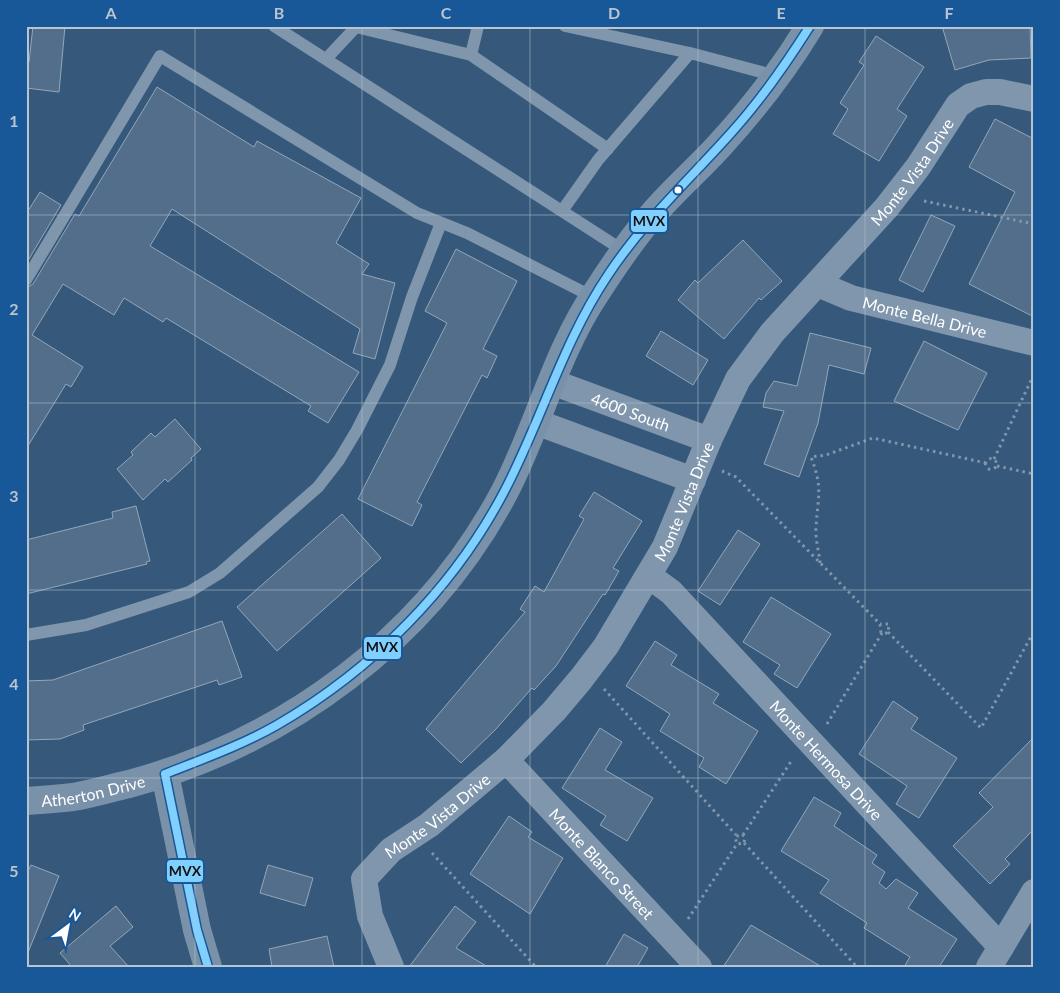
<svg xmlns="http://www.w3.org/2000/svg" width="1060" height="993" font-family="Lato,sans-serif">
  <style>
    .building { fill: #526e8a; stroke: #93a7bb }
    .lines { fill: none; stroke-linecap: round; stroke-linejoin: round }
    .path { stroke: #7f96ad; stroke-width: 3; stroke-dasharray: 2.5 4; stroke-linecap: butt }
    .lane { stroke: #7f96ad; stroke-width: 12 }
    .street { stroke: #7f96ad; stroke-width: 26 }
    .secondary { stroke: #7a92a9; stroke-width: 28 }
    .bus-1-casing { stroke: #185898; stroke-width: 11 }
    .bus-1 { stroke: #80d0ff; stroke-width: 8 }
    .grid { fill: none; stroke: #b8c5d1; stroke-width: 1; stroke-opacity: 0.55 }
    .bus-dot { fill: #fff; stroke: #185898; stroke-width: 2 }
    .labels { text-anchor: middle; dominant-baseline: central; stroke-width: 4.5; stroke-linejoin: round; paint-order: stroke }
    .street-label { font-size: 16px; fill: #fff; stroke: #185898 }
    .line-badge { stroke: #185898; stroke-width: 2 }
    .pale-badge-label { font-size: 14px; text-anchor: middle; font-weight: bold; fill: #111 }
    .neatline { fill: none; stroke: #b8c5d1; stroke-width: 2 }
    .grid-label { font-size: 16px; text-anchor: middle; font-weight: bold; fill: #b8c5d1 }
  </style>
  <rect width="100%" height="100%" fill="#35587b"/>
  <path class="building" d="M33 26H65L59 92 26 88V62H29Z
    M942 26H1030L1031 58 989 60 955 70Z
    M876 36 924 67 897 109 907 116 879 161 833 134 848 109 840 103 864 65 859 62Z
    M157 87 254 147 257 141 361 198 336 243 369 264 362 274 395 283 375 359 353 353 360 329 172 209 150 246 359 372 328 423 308 411 311 406 166 318 163 322 124 298 114 315 63 284 32 335 83 367 71 387 66 384 26 449V288L33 284 75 214 79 216Z
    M995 119 1034 139V317L969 284 1015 192 969 167Z
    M40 192 61 205 26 264V214Z
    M931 215 955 226 923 292 899 280Z
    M743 240 782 281 761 300 759 298 724 339 678 300 695 280 698 283Z
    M456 249 517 281 483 349 497 356 487 378 482 375 417 502 422 505 412 526 358 499 447 323 425 311Z
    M661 331 708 360 693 385 646 356Z
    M810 333 871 348 864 374 829 365 818 423 799 477 764 464 784 411 763 407 766 393 774 381 797 386Z
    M924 341 987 373 958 430 894 401Z
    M175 419 201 449 191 458 192 460 168 482 165 479 143 500 117 469 133 455 131 452 151 433 155 437Z
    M594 492 642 521 613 568 619 571 605 595 603 594 556 666 534 690 532 688 496 729 461 763 426 729 525 612 520 609 535 586 544 592 584 519 579 516Z
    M136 506 150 561 146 562 147 564 26 594V540L113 518 112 512Z
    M342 514 381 558 277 651 237 607Z
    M738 530 760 544 720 605 698 591Z
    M771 597 831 634 797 688 774 674 780 665 743 642Z
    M222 621 242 677 219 685 217 680 83 725 84 730 60 739 26 740V681L53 680Z
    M655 641 677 655 671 665 719 694 713 703 758 731 726 784 699 767 704 758 660 731 670 714 626 686Z
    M893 701 918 718 911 729 957 758 919 818 896 804 907 786 859 754Z
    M600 728 622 742 605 770 653 798 627 841 600 825 606 816 562 788Z
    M1034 737V829L1005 859 1010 864 990 884 953 846 993 807 979 793Z
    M814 797 841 813 834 826 877 855 872 863 885 872 879 883 886 889 896 879 918 893 908 908 957 939 939 967H904L910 957 864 928 867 923 820 893 829 880 781 851Z
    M509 816 532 832 528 837 563 858 530 914 470 874Z
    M31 865 59 876 27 955 26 875Z
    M268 865 313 878 305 906 260 893Z
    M116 906 133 927 110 946 129 967H72L60 953Z
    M455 906 476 922 456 948 488 967H409Z
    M751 925 822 967H723Z
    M624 934 648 948 637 967H605Z
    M327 936 334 967H272L269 949Z"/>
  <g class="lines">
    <path class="path" d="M924 201 1034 224
      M985.5 464a5.5 5.5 0 1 1 11 0a5.5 5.5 0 1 1-11 0Z
      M994 459 1034 374
      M997 466 1034 474
      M722 471 736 477 880 624 881 633H888L889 624H880
      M820 563C819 551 815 539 816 527 818 496 823 488 811 457L826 455 873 438 986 463
      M888 632 981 728 1034 631
      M604 689 736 835
      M827 724 882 633
      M743 835 792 760
      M744 843 857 967
      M432 853 536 967
      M688 919 737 844 744 843 745 837 742 834 735 837 737 844"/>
    <path class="lane" d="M274 26 624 251
      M478 26 471 55 608 149
      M565 26 690 53
      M326 59 356 27 471 55
      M562 211 598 160 690 53 776 76
      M26 280 160 56 417 213 467 233 593 297
      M26 635 86 625 189 592 220 573 318 487 339 460 357 430 390 365 412 297 441 223"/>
    <g class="street">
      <path id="s1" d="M818 284 851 298 1034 343"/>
      <path id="s2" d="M552 382 709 440"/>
      <path d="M536 422 693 480"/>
      <path id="s3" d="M649 576 671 592 1001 947"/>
      <path id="s4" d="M506 760 699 967"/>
      <path id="s5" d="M391 967 370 916 364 879 391 850 429 825 506 760 554 711 581 679 606 646 665 547 709 440 738 379 772 333 887 207 918 167 958 105 971 96 986 92H1000L1034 99"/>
      <path d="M989 967 1034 892"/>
    </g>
    <g class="secondary">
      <path d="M165 774 197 930 208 967"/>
      <path id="s6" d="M26 801C42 800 57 799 73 797 91 794 111 788 129 784 286 742 427 638 504 493 538 428 555 354 596 293 614 265 632 238 654 213 674 190 698 169 719 146 752 110 784 69 810 26"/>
    </g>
    <g class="bus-1-casing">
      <path id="bus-1" d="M165 774C203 759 242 745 277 725 372 670 454 588 505 490 542 419 563 342 608 275 643 222 689 180 731 133 761 100 786 64 810 26
        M165 774 197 930 208 967"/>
    </g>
    <use href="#bus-1" class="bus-1"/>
  </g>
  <path class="grid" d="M195 26V967M362 26V967M530 26V967M698 26V967M865 26V967M26 215H1034M26 403H1034M26 590H1034M26 778H1034"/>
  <circle class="bus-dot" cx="678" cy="190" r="4.5"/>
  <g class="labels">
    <g class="street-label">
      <text stroke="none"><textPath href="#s5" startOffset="1000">Monte Vista Drive</textPath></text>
      <text stroke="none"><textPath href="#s1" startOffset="112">Monte Bella Drive</textPath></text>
      <text stroke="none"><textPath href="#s2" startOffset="84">4600 South</textPath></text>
      <text stroke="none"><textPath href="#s5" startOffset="595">Monte Vista Drive</textPath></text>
      <text stroke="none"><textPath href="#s3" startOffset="256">Monte Hermosa Drive</textPath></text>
      <text stroke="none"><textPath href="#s6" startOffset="68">Atherton Drive</textPath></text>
      <text stroke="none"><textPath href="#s5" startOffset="190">Monte Vista Drive</textPath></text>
      <text stroke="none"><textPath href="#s4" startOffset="141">Monte Blanco Street</textPath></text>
    </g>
  </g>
  <g class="line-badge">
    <rect x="630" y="209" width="38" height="24" rx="5" fill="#80d0ff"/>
    <rect x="363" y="636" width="39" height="24" rx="5" fill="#80d0ff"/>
    <rect x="166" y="859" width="38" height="24" rx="5" fill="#80d0ff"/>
  </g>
  <g class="pale-badge-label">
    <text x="649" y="226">MVX</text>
    <text x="382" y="652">MVX</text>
    <text x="185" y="876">MVX</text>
  </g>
  <rect width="1060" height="993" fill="none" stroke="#185898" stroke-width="55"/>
  <g transform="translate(68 926) rotate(32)" stroke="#185898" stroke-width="4" paint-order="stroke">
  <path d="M0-4L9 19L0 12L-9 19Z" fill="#ffffff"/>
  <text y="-8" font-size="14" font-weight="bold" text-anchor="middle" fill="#ffffff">N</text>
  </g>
  <rect x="28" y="28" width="1004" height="938" class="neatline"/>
  <g class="grid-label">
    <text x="111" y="19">A</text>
    <text x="279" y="19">B</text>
    <text x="446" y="19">C</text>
    <text x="614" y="19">D</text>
    <text x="781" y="19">E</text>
    <text x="949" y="19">F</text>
    <text x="14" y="127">1</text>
    <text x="14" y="315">2</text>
    <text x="14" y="502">3</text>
    <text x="14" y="690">4</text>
    <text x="14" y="877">5</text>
  </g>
</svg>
